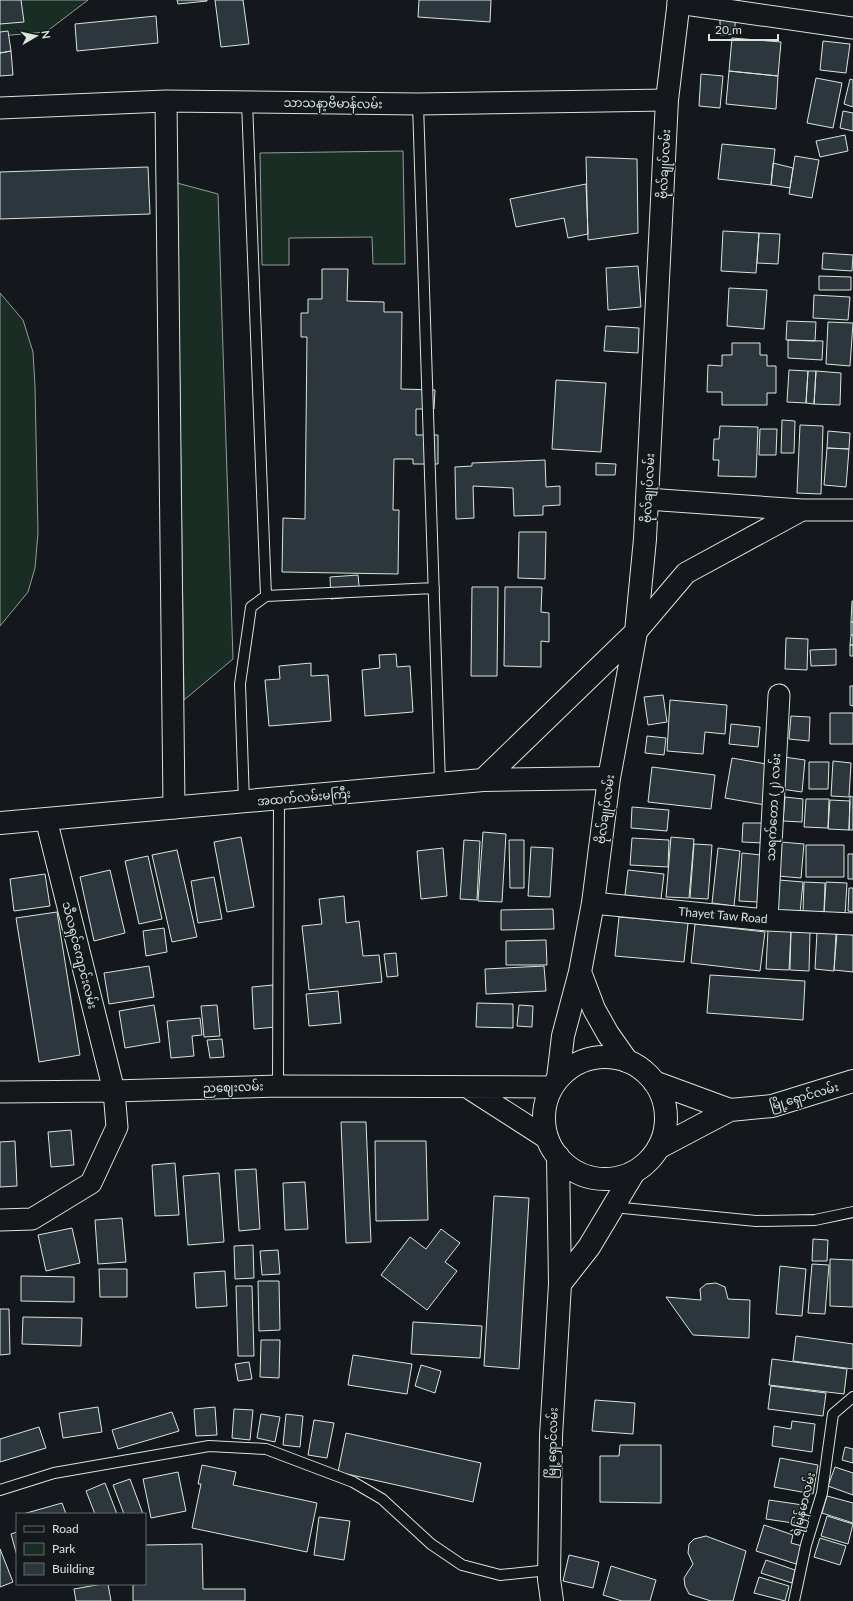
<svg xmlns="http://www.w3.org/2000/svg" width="853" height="1601" font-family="Lato,'Noto Sans Myanmar',sans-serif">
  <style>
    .green { fill: #1a2d24; stroke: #939e99 }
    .building { fill: #2c363c; stroke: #d8e6dc }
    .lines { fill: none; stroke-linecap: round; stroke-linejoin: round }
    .lane-casing { stroke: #d8e6dc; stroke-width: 12 }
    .street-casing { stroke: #d8e6dc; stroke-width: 23 }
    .primary-casing { stroke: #d8e6dc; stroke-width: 24 }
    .highway-casing { stroke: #d8e6dc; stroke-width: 24 }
    .lane { stroke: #14181c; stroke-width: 10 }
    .street { stroke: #14181c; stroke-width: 21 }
    .primary { stroke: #14181c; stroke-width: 22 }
    .highway { stroke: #14181c; stroke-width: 22 }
    .labels { text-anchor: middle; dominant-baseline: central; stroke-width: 3; stroke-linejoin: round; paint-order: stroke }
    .street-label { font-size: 12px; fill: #d8e6dc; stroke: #14181c }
  </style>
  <rect width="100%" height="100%" fill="#14181c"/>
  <path class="green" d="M0 0H88L46 32 0 36Z
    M403 151 405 264H373L372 237 289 238V265H262L260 153Z
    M177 183 218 194 233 659 184 700Z
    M0 293 23 320 33 352 35 386 38 533 35 568 28 592 0 626Z"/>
  <path class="building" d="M0 0H21L24 22 0 24Z
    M177 0H207V1L178 4Z
    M215 0H243L249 44 221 47Z
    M419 0H491L490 22 418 17Z
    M156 16 158 43 77 51 75 24Z
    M720 18H735V34L720 35Z
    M8 31 11 51 0 53V32Z
    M732 38 781 42 778 76 729 71Z
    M823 41 850 44 846 73 820 70Z
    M11 51 13 75 0 76V53Z
    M729 71 778 76 776 109 726 104Z
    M701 74 723 76 720 108 699 106Z
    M816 78 842 83 833 128 807 123Z
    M850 79 853 80V107L844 104Z
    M843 111 853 113V131L840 128Z
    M845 135 848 151 820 157 816 141Z
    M722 144 775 149 771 185 718 179Z
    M795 156 819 160 812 198 789 194Z
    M586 157 637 159 638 233 588 240Z
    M773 163 793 168 790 188 771 185Z
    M148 167 150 214 0 219V172Z
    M586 184 588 234 568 238 564 218 516 227 510 199Z
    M723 231 759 233 756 273 721 271Z
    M759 233 780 234 778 264 757 263Z
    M823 253 853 255 852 271 822 269Z
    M638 266 641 307 608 310 606 268Z
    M322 269H348L347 301 384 302V312H402L401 389 435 390 434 409H416V435H438V464H413V459H394L393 510H399L398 574 282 572 283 518 305 519 307 337H301V313H308V299H322Z
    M819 276 851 277V290H819Z
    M729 288 767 290 764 329 727 326Z
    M814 295 850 297 848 320 813 318Z
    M787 321 816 322 815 341 786 340Z
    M828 322 853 323 850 366 826 364Z
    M606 326 639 328 638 353 604 351Z
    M788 340 823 341 822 360 788 358Z
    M732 343H760V355H767V366H776V393H767V405H722V392H707L708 365 722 366V355H732Z
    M789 370 808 371 806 403 787 402Z
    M808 371H816L814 404 806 403Z
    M816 371 841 373 840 405 814 404Z
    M556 380 606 383 601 452 552 449Z
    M782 420 795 421 794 453H781Z
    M800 425 823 426 821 494 797 493Z
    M720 426 758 427 756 477 718 476 719 460H713L714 439H719Z
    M760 429H777L776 455H759Z
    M828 431 850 433 849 449 827 448Z
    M827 448 849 449 846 487 824 485Z
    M545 460 546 487 560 486V505L543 506V515L514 516 513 488 473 486 474 518 456 519 455 467 472 466V463Z
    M596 463 616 464 615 475H596Z
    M519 532H546L545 579 518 578Z
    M358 575 360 596 331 599 330 577Z
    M472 587H498L497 676H471Z
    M505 587H542L541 612 549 613V642L541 641V667L504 666Z
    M852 601H853V622H851Z
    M851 622H853V635H851Z
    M851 635H853V645H850Z
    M786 638 808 639 807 670 785 669Z
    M850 645H853V656H850Z
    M836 649V665L811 666 810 650Z
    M396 654 397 667 410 666 413 712 365 716 362 670 380 668 379 655Z
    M311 663V676L328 675 331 721 269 726 265 680 280 679 279 666Z
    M850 686H853V706L850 705Z
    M663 695 667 722 648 725 644 697Z
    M670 700 727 705 725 734 705 732 703 754 667 751Z
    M830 713H853V744H830Z
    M791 716 810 717 809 741 789 739Z
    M731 724 760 727 758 747 729 744Z
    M647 736 666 738 664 755 645 753Z
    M784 757 805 760 802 792 781 789Z
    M732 758 772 765 765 805 725 798Z
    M833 761 851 763 849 797 831 796Z
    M809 762H829L828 789H809Z
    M652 767 715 775 711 809 648 802Z
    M850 796 853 797V830H849Z
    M785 797 803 799 802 822 783 821Z
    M806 799H829L828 828 804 827Z
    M830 800 850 801 849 830 828 829Z
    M632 807 669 810 667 831 631 828Z
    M743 823H765L764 843 742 842Z
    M483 832 506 834 502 902 478 901Z
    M241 837 254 907 227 912 214 842Z
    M671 837 694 839 689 898 666 897Z
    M632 838 669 840 668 867 630 865Z
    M464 840 480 841 477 900 460 899Z
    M509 840H524V888H510Z
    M781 842 804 844 801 878 778 876Z
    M694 844 712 845 708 899 690 898Z
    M806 845H844V877H806Z
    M531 847 553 848 550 897 528 896Z
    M443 848 447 896 421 899 417 851Z
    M718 848 740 851 734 906 712 903Z
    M177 850 197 937 172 942 152 855Z
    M742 853 761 855 758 902 739 901Z
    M848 854H853V879H848Z
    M148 856 162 919 139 924 125 861Z
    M110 870 125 933 94 941 80 877Z
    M628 870 664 874 661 899 625 895Z
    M45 874 50 906 14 911 10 879Z
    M214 877 222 919 198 923 191 881Z
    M779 880 803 882 800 913 776 911Z
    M804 882 825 883 824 912 803 911Z
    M826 882 847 883 845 915 824 914Z
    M849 888H853V912L848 911Z
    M344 896 346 923 359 921 363 956 379 955 382 982 309 990 302 926 322 924 319 899Z
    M553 909 554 929 501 930V910Z
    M57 912 80 1055 39 1062 16 918Z
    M619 917 688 923 684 962 615 956Z
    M695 924 765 932 760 971 691 963Z
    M164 928 167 952 146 956 143 931Z
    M768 930 791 931 789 970 766 969Z
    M791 931 810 932 809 971 790 970Z
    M817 932 836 933 834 971 815 969Z
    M837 933 853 935V972L834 970Z
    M546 940 547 965H506V941Z
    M396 953 398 976 387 977 384 954Z
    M149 966 154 997 109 1004 104 973Z
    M544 966 546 991 486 994 485 969Z
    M710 975 805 981 803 1020 707 1013Z
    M273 985 276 1027 254 1029 252 987Z
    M338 991 341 1023 309 1026 306 994Z
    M477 1003 513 1004V1028L476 1027Z
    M154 1005 160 1042 125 1048 119 1011Z
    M217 1005 220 1036 204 1037 201 1006Z
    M519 1005 533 1006 532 1027 517 1026Z
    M200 1018 202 1035 192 1036 194 1056 171 1058 167 1021Z
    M222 1039 224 1057 210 1058 207 1040Z
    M341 1122H366L371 1242 346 1243Z
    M71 1130 74 1165 51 1167 48 1132Z
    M15 1141 17 1186 0 1187V1142Z
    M375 1141H426L428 1220 376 1221Z
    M175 1163 179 1215 155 1216 152 1165Z
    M256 1169 260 1229 239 1231 235 1170Z
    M219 1173 224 1242 188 1245 183 1176Z
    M305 1182 308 1229 285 1230 283 1183Z
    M494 1196 529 1198 519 1369 484 1366Z
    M122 1218 126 1262 98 1264 95 1220Z
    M72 1228 80 1263 46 1271 38 1235Z
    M441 1229 460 1243 445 1262 457 1271 427 1310 381 1275 410 1237 426 1249Z
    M813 1239 828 1240 827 1261H812Z
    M253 1245 254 1278 235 1279 234 1246Z
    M278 1250 280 1274 262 1275 260 1251Z
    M830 1259 853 1260V1307L830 1306Z
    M812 1264 829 1265 825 1314 808 1313Z
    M780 1266 806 1269 802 1316 776 1314Z
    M99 1269H127V1297H100Z
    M225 1271 227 1306 196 1308 194 1273Z
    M21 1276 74 1277V1302L21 1301Z
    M258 1281H279L280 1330 259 1331Z
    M716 1283 725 1287 728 1299 750 1300 749 1338 693 1335 666 1297 701 1300 700 1289 706 1284Z
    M236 1286H252L254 1356H238Z
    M0 1309H9L10 1354 0 1355Z
    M23 1317 82 1318 81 1346 22 1344Z
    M413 1322 482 1326 480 1358 411 1354Z
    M796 1336 853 1344V1369L793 1361Z
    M261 1340H280L279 1378 260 1377Z
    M353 1355 412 1364 407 1394 348 1385Z
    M772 1359 847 1369 844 1394 769 1385Z
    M249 1362 252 1379 238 1381 235 1364Z
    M421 1365 441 1371 435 1393 415 1386Z
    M771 1386 826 1393 823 1416 768 1409Z
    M595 1400 635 1403 633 1434 592 1431Z
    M98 1407 102 1432 63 1438 59 1413Z
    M215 1407 217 1435 196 1436 194 1409Z
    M234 1409 253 1410 250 1440 232 1438Z
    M172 1412 179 1431 118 1449 112 1430Z
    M261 1414 280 1417 275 1442 257 1438Z
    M286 1414 303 1416 300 1447 283 1445Z
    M314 1420 334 1423 327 1458 308 1455Z
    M792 1421 815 1424 812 1452 772 1446 774 1426 791 1429Z
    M39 1427 46 1448 0 1462V1439Z
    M346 1433 481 1463 473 1502 338 1472Z
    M620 1445H661V1503L600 1502V1456H619Z
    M845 1447 853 1449V1463L842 1460Z
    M780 1458 818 1465 813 1494 774 1487Z
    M202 1465 236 1472 233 1485 317 1503 307 1552 192 1528 201 1484H198Z
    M835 1467 853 1473V1495L828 1486Z
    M178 1472 186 1511 151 1518 143 1479Z
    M130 1479 143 1514H124L113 1485Z
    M105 1483 117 1514H95L86 1491Z
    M827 1496 853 1503V1523L822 1513Z
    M769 1500 803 1505 800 1524 766 1519Z
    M62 1503 66 1514H23Z
    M827 1516 853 1524 848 1544 821 1536Z
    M319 1517 350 1521 344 1560 314 1555Z
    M764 1525 793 1535 791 1543 802 1546 796 1564 756 1551Z
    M17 1532V1556L11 1534Z
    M706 1536 746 1551 733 1601H711L689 1594 685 1586 684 1578 693 1564 688 1553 689 1544 694 1539Z
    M820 1538 846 1546 840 1565 814 1557Z
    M202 1544 203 1589H245V1601H133V1584H145V1545Z
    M0 1549 13 1582 0 1587Z
    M569 1555 599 1562 593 1588 563 1581Z
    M766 1560 795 1570 792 1583 761 1573Z
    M611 1566 656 1580 650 1601H622L603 1595Z
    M759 1577 789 1586 785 1601 754 1593Z
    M102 1584H108L111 1601H76L74 1589Z"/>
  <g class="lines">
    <g class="lane-casing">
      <path id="lane" d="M247 102 266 596
        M418 104 440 784
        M244 802 240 684 251 607 266 596 434 588
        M278 1086 279 799
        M613 1207 756 1221 815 1220 853 1212
        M0 1490 54 1473 209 1446 266 1449 353 1482 382 1499 431 1544 462 1565 500 1575 549 1570
        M794 1601 806 1545 822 1493 833 1414 853 1397"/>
    </g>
    <g class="street-casing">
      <path id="street" d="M678 3 853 28
        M166 101 174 808
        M0 108 166 101 418 104 667 100
        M647 499 802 510
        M636 632 686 573 802 510H853
        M593 903 767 920 853 924
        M767 920 779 695
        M467 1087 548 1139
        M0 1092 114 1091 278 1086 552 1087
        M0 1220 32 1219 91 1183 117 1127 114 1091 46 819"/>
    </g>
    <g class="primary-casing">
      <path id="primary" d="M483 780 636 632
        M0 823 483 780 609 778
        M580 972 594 1009 608 1034 627 1061
        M558 1078 563 1036 580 972 593 903 609 778 636 632 645 539 667 100 679 0"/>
    </g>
    <g class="highway-casing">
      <path id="highway" d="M544 1118a61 61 0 1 1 122 0a61 61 0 1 1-122 0Z
        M654 1082 730 1110
        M658 1148 730 1110 772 1106 853 1081
        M560 1284 589 1247 634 1172
        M552 1601 549 1579 551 1436 560 1284 558 1156"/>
    </g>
    <use href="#lane" class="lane"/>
    <use href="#street" class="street"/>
    <use href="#primary" class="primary"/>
    <use href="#highway" class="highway"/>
  </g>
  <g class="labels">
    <g class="street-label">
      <text transform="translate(333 103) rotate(1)">သာသနာ့ဗိမာန်လမ်း</text>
      <text transform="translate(664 164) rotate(-87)">ဗိုလ်ချုပ်လမ်း</text>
      <text transform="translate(648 488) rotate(-87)">ဗိုလ်ချုပ်လမ်း</text>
      <text transform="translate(304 797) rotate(-5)">အထက်လမ်းမကြီး</text>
      <text transform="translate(773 807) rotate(-87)">သရက်တော (၂) လမ်း</text>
      <text transform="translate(605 809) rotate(-82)">ဗိုလ်ချုပ်လမ်း</text>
      <text transform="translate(723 915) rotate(5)">Thayet Taw Road</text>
      <text transform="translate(80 955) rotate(76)">သီလရှင်ကျောင်းလမ်း</text>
      <text transform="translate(233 1087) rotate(-2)">ညဈေးလမ်း</text>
      <text transform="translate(804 1096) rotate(-16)">မြို့ရှောင်လမ်း</text>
      <text transform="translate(552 1443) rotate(-88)">မြို့ရှောင်လမ်း</text>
      <text transform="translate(803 1504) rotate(-76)">ရဲမြန်မာလမ်း</text>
    </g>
  </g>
  <rect x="16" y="1513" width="130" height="72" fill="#14181c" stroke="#626a69"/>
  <rect x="24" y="1526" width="20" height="6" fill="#14181c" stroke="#626a69"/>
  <text x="52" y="1533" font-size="12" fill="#d8e6dc">Road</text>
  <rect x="24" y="1543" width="20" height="12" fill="#1a2d24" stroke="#626a69"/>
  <text x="52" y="1553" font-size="12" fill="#d8e6dc">Park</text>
  <rect x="24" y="1563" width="20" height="12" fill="#2c363c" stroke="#626a69"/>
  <text x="52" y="1573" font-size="12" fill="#d8e6dc">Building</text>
  <g transform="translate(36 36) rotate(81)" stroke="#14181c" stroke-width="3" paint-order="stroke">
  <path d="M0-3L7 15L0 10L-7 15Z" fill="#d8e6dc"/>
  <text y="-6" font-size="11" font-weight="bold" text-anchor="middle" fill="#d8e6dc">N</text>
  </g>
  <path d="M709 34v6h69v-6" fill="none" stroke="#d8e6dc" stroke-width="2"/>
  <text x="715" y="34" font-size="12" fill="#d8e6dc" stroke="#14181c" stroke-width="3" paint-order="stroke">20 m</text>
</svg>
